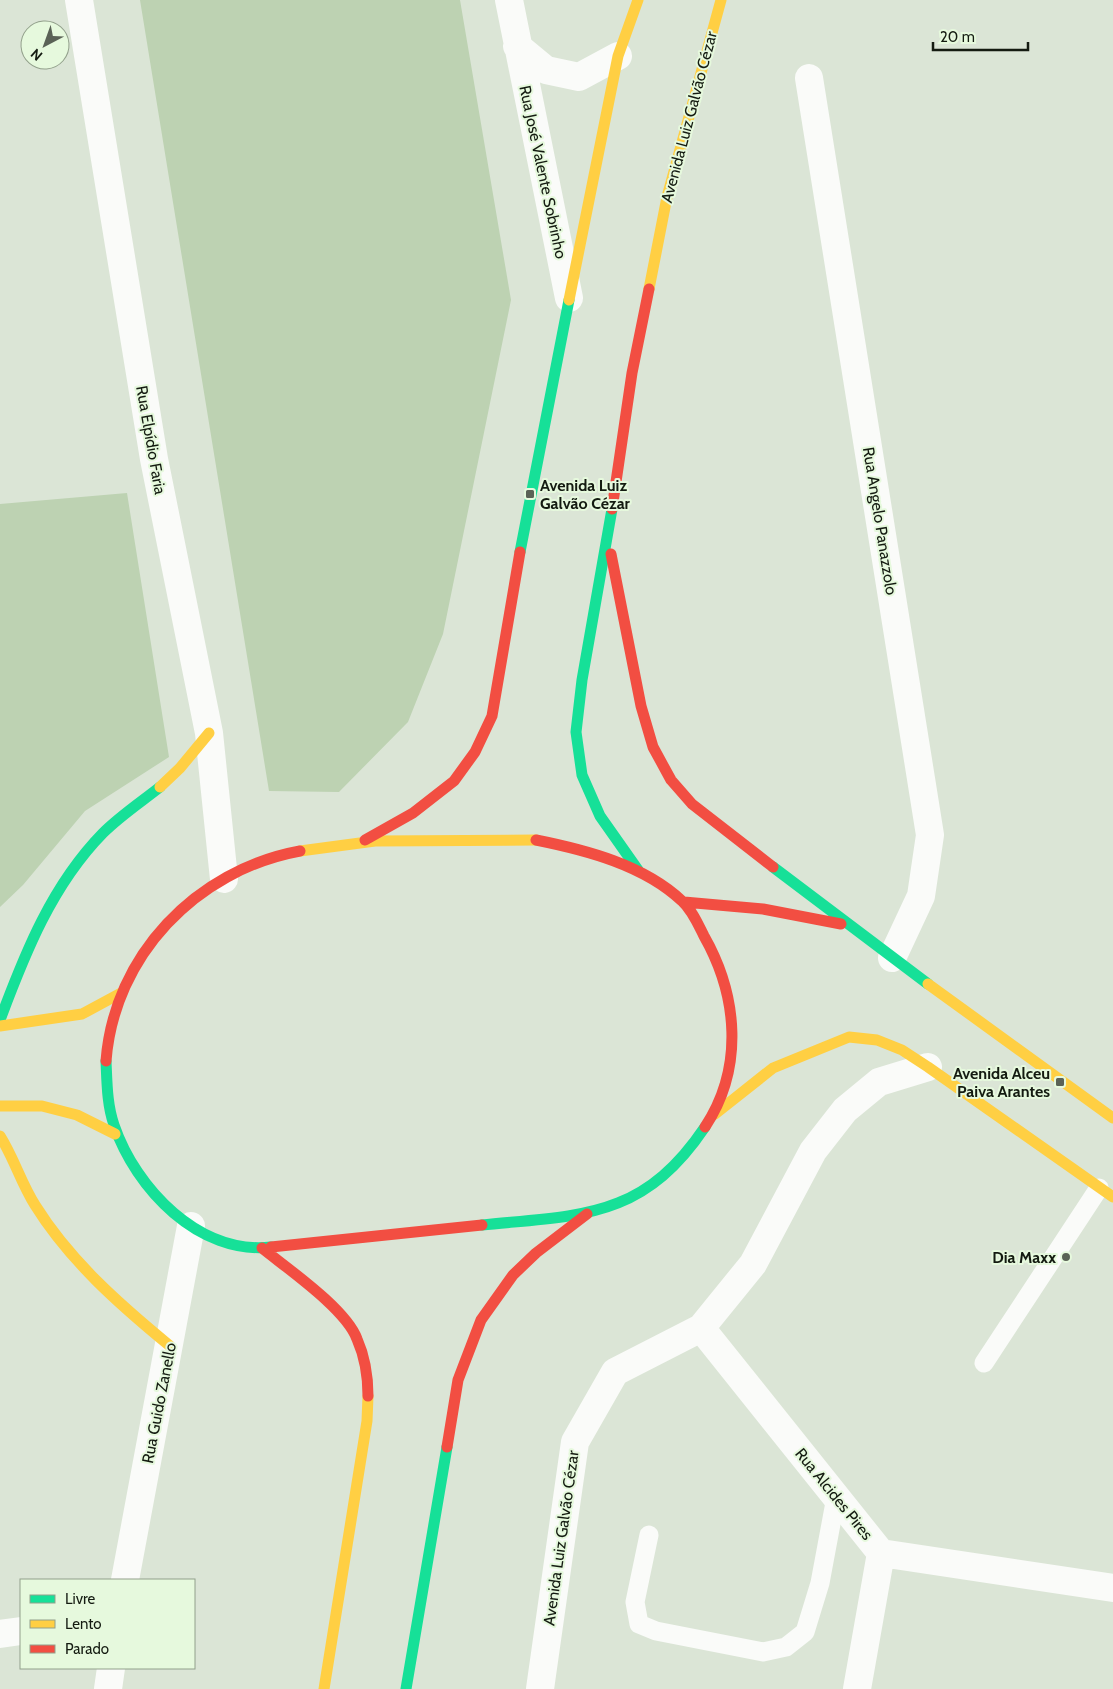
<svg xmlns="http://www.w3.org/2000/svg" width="1113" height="1689" font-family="Cabin,sans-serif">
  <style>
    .green { fill: #bdd2b2 }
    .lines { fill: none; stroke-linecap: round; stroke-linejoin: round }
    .lane { stroke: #fafbf9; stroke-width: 19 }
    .street { stroke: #fafbf9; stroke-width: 28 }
    .fast { stroke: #16e098; stroke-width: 11 }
    .slow { stroke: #ffcf43; stroke-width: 11 }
    .jam { stroke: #f24e42; stroke-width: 11 }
    .poi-dot { fill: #5a6256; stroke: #e6f9dd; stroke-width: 2 }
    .labels { text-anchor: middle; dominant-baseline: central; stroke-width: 4; stroke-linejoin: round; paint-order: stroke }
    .street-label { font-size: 16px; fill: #141b11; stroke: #e6f9dd }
    .poi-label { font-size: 16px; font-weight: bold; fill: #141b11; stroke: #e6f9dd; text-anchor: end }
  </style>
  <rect width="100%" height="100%" fill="#dbe5d6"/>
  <path class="green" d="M140 0H460L511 300 443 634 408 722 339 792 269 791Z
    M127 493 169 757 85 811 23 885 0 907V504Z"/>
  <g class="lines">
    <path class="lane" d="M984 1363 1099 1188
      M649 1535 635 1602 639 1624 656 1631 763 1652 786 1647 805 1632 820 1583 836 1497"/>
    <path class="street" d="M79 0 154 459 209 733 224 879
      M509 0 569 298
      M517 46 546 70 579 77 618 56
      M809 78 930 835 921 896 892 958
      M701 1328 881 1553 857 1689
      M881 1553 1113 1588
      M125 1580 191 1226
      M0 1634 21 1631
      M108 1689 111 1668
      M540 1689 575 1442 615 1372 701 1328 753 1264 813 1151 845 1110 879 1082 928 1067"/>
    <path class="fast" d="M612 509 582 680 576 732 582 775 600 816 638 870
      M520 552 569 300
      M773 867 928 984
      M0 1020C25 953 52 885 103 833 120 816 141 802 160 787
      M106 1061C107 1083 107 1105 114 1125 136 1189 199 1255 271 1247
      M482 1225C582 1215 643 1219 705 1127
      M406 1689 447 1447"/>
    <path class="slow" d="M649 289 667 197 721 0
      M569 300 618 56 638 0
      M160 787 180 768 209 733
      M300 851 375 841 536 840
      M928 984 1113 1118
      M0 1026 82 1014 121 993
      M0 1106H42L77 1115 115 1134
      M715 1114 773 1068 849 1037 877 1040 902 1050 928 1067 1113 1197
      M0 1136C14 1158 21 1183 35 1205 70 1261 119 1304 170 1346
      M324 1689 367 1421 368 1396"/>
    <path class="jam" d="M612 509 632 373 649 289
      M611 554 641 706 653 747 671 780 692 804 773 867
      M365 840 413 813 454 781 475 752 492 716 520 552
      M536 840C586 850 644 865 682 901 692 910 698 924 704 936 738 996 744 1068 705 1127
      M684 902 763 909 841 924
      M106 1061C114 956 196 870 300 851
      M271 1247 482 1225
      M262 1248C288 1269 346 1309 357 1339 365 1357 368 1376 368 1396
      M447 1447 458 1380 481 1320 513 1275 536 1253 587 1214"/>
  </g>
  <g class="poi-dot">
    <rect x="525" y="489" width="10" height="10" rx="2.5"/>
    <rect x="1055" y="1077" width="10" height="10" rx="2.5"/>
    <circle cx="1066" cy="1257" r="5"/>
  </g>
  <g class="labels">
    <g class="street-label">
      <text transform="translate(689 117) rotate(-75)">Avenida Luiz Galvão Cézar</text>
      <text transform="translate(543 172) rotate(78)">Rua José Valente Sobrinho</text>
      <text transform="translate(151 440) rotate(80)">Rua Elpídio Faria</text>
      <text transform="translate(880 521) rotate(81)">Rua Angelo Panazzolo</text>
      <text transform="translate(159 1403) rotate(-79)">Rua Guido Zanello</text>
      <text transform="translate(834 1494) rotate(51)">Rua Alcides Pires</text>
      <text transform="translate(561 1538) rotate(-82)">Avenida Luiz Galvão Cézar</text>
    </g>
    <g class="poi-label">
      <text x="540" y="485" text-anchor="start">Avenida Luiz<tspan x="540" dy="18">Galvão Cézar</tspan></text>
      <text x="1050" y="1073">Avenida Alceu<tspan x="1050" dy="18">Paiva Arantes</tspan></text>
      <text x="1056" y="1257">Dia Maxx</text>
    </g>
  </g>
  <rect x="20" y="1579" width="175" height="90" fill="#e6f9dd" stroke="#92a08b"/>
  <rect x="30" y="1595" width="25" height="8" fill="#16e098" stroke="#92a08b"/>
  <text x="65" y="1604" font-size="15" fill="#141b11">Livre</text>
  <rect x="30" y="1620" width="25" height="8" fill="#ffcf43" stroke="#92a08b"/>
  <text x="65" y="1629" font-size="15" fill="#141b11">Lento</text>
  <rect x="30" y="1645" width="25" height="8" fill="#f24e42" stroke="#92a08b"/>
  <text x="65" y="1654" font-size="15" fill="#141b11">Parado</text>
  <g transform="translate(45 45) rotate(221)"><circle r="24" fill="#e6f9dd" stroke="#92a08b"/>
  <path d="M0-4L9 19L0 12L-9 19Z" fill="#5a6256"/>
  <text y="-8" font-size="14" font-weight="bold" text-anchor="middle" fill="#141b11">N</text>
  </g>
  <path d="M933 42v8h95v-8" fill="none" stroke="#141b11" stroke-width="2.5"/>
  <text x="940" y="42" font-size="15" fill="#141b11" stroke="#e6f9dd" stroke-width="4" paint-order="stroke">20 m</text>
</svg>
